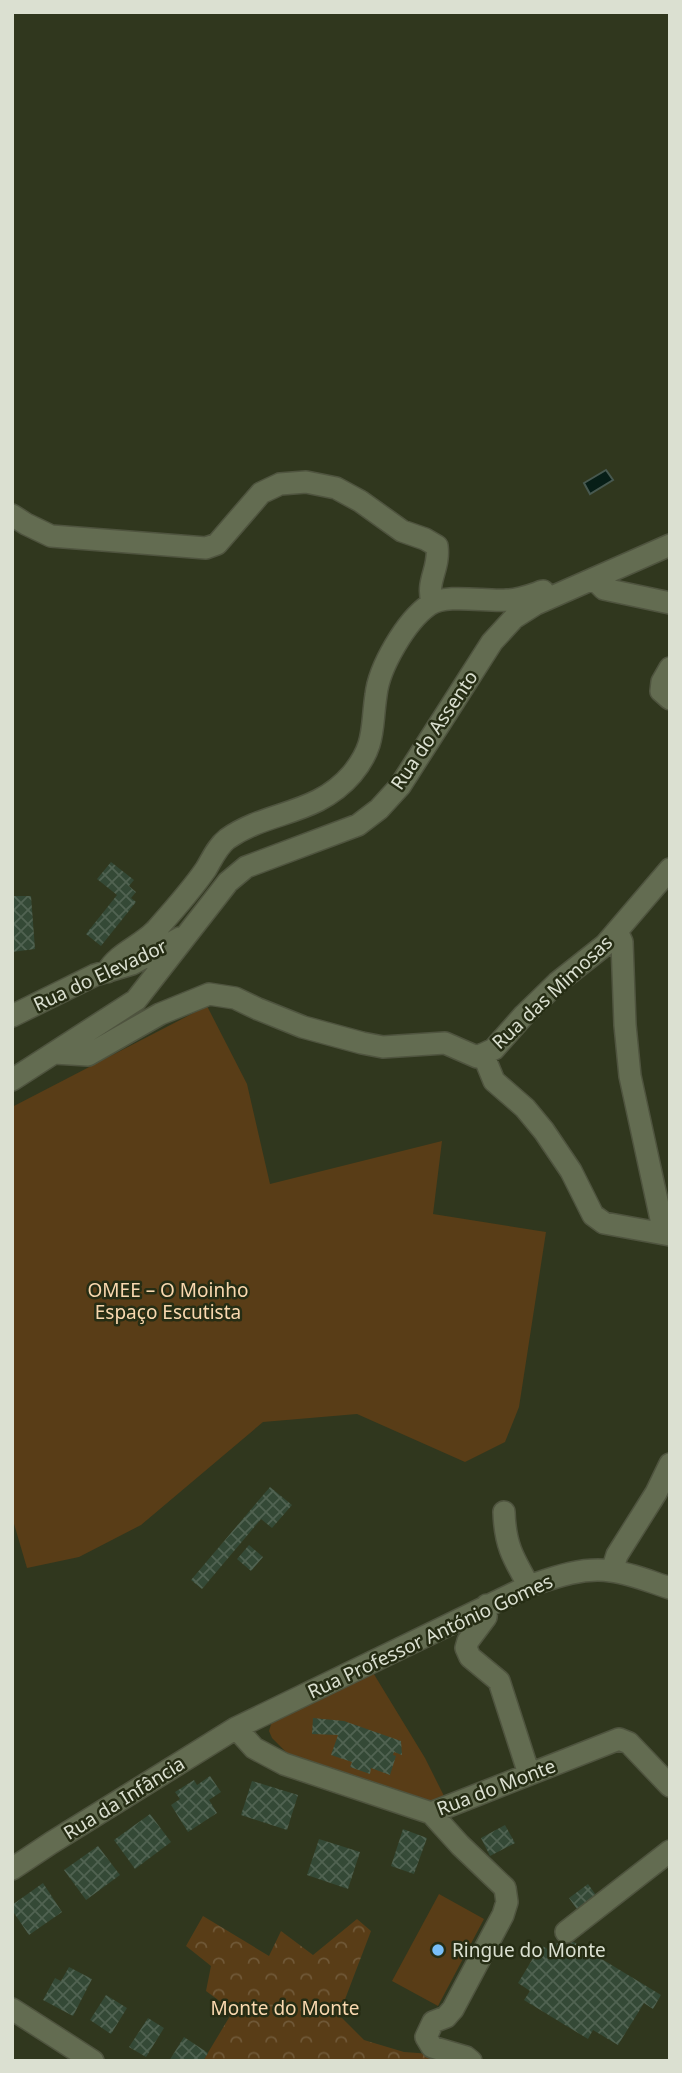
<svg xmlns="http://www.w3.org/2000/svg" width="682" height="2073" font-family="'Noto Sans',sans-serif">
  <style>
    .forest { fill: url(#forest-crowns) }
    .green { fill: #593d17 }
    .water { fill: #071e17; stroke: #47584f; stroke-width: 2 }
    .building { fill: url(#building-cross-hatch) }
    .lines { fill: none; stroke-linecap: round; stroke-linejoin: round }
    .minor-casing { stroke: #4f543f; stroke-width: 24 }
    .minor { stroke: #636c51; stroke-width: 21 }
    .poi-dot { fill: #79bff8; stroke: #262d14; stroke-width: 2.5 }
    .labels { text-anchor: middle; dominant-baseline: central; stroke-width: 5; stroke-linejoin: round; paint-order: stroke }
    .street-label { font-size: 19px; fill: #dbe0d1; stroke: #262d14 }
    .park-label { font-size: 19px; fill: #f9d8af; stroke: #262d14 }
    .poi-label { font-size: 19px; fill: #dbe0d1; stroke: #262d14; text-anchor: start }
  </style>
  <defs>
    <pattern id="forest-crowns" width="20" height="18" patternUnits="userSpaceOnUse" patternTransform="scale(1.75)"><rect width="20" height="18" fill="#593d17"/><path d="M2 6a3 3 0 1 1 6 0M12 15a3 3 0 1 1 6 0" fill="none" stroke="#705938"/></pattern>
    <pattern id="building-cross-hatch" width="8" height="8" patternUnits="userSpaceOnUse" patternTransform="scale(1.75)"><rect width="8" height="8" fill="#344936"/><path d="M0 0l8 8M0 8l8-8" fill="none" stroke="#516352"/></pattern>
  </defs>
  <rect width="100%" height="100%" fill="#30371e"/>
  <path class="forest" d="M203 1916 269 1956 281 1931 313 1955 357 1919 371 1931 339 2015 364 2040 404 2052 445 2055 454 2061H203L233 2011 206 1991 211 1966 186 1946Z"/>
  <path class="green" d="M207 1006 247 1084 270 1184 442 1141 433 1214 546 1232 519 1407 505 1442 465 1462 357 1414 263 1422 141 1525 79 1557 27 1568 12 1517V1107Z
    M372 1671 425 1758 446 1800 430 1802 289 1755 272 1738 269 1731 272 1721Z
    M439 1894 484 1919 438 2006 392 1981Z"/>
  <path class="water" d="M606 470 613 480 590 494 584 483Z"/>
  <path class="building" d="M111 862 134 880 129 886 136 892 131 898 136 902 101 946 86 934 117 895 97 879Z
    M12 896H31L35 949 12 952Z
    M270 1487 292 1505 272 1528 261 1519 202 1589 191 1580Z
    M249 1545 263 1557 251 1571 237 1559Z
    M313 1718 344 1721 401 1741 402 1755 394 1752 393 1755 396 1756 390 1775 371 1768 370 1774 350 1767 352 1762 331 1755 338 1735 312 1734Z
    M210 1776 221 1792 209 1800 217 1813 188 1832 171 1805 180 1799 175 1792 194 1780 197 1785Z
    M252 1781 298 1795 287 1830 241 1815Z
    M150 1814 171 1842 135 1869 114 1840Z
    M505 1825 515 1843 490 1856 481 1838Z
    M403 1829 427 1838 414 1874 391 1866Z
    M319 1839 360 1852 348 1889 307 1875Z
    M98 1846 120 1875 86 1900 64 1870Z
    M43 1883 62 1912 29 1935 12 1910V1905Z
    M588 1884 598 1898 579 1912 569 1898Z
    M572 1941 661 1995 653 2009 644 2003 618 2045 593 2030 588 2039 524 2000 530 1991 518 1983 541 1945 552 1952 557 1943 567 1949Z
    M69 1967 92 1979 73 2016 43 2000 55 1978 61 1981Z
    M106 1995 127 2008 111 2034 90 2020Z
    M148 2018 164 2028 146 2057 129 2047Z
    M184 2037 208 2053 203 2061H169Z"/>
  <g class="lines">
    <g class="minor-casing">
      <path id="minor" d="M12 515 26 524 51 536 206 548 217 544 261 493 280 484 306 482 336 488 360 501 402 531 425 539 437 546C440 569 426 580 432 602
        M594 579 604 589 670 603
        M670 668 662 682 661 691 670 699
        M617 931 622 942 625 1025 630 1076 664 1233
        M107 972C118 953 139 947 155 931 172 912 191 891 206 869 212 859 217 847 227 839 268 810 316 816 352 774 376 745 371 728 376 695 379 667 406 621 429 605 446 593 486 602 507 600 519 600 531 595 543 591
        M12 1016 95 975 132 964 180 938
        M54 1053 88 1055 160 1014 209 994 235 998 258 1009 303 1027 362 1043 383 1047 445 1043 477 1057 494 1049 524 1015 557 983 605 945 670 869
        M483 1054 494 1081 525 1108 544 1131 571 1171 593 1215 604 1223 670 1235
        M12 1080 136 1000 228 882 246 867 358 825 379 809 400 786 492 642 514 618 536 604 670 545
        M504 1512C505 1545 513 1558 529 1586
        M612 1571 617 1555 656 1493 670 1464
        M487 1605 486 1617 468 1641 466 1648 470 1657 499 1681 529 1774
        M236 1728 254 1748 284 1764 431 1813 619 1739 629 1743 670 1786
        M431 1813 460 1845 505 1888 507 1902 503 1915 453 2009 446 2017 433 2022 426 2037 432 2047 466 2057 471 2061
        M12 1869 51 1843 236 1728 529 1586C555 1577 582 1567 611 1571 630 1573 651 1582 670 1588
        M566 1932 670 1851
        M12 2009 93 2061"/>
    </g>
    <use href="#minor" class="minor"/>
  </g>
  <circle class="poi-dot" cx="438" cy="1950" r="7"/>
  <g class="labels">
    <g class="street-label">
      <text transform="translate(434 730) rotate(-56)">Rua do Assento</text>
      <text transform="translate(100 975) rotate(-25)">Rua do Elevador</text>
      <text transform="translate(552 992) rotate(-43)">Rua das Mimosas</text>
      <text transform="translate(430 1636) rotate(-25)">Rua Professor António Gomes</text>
      <text transform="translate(496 1787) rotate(-21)">Rua do Monte</text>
      <text transform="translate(124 1798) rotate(-32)">Rua da Infância</text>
    </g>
    <g class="park-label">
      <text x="168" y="1290">OMEE – O Moinho<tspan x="168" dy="22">Espaço Escutista</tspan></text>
      <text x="285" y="2008">Monte do Monte</text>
    </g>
    <g class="poi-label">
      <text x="452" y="1950">Ringue do Monte</text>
    </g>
  </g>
  <rect width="682" height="2073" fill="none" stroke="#dbe0d1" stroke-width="28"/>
</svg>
